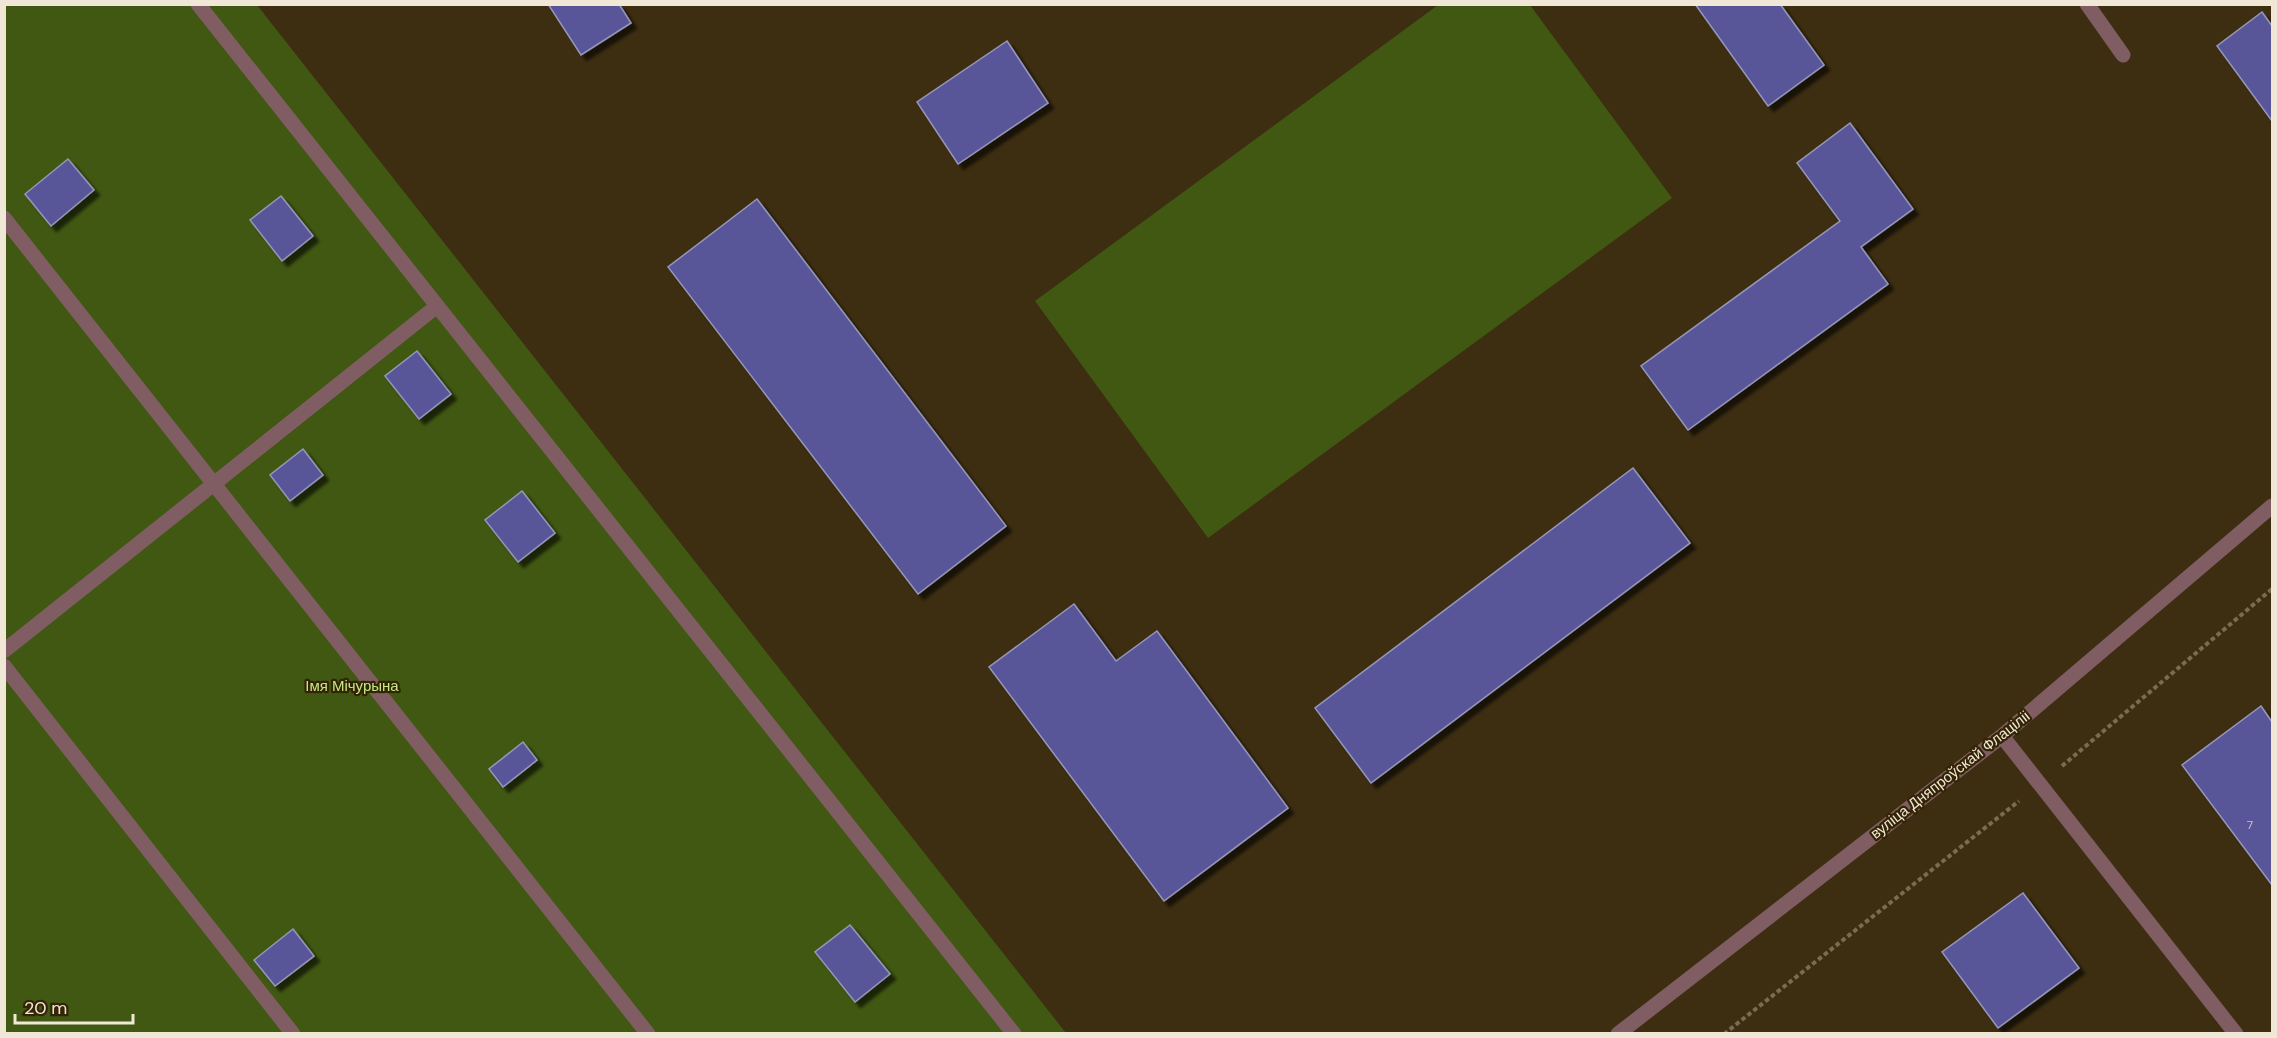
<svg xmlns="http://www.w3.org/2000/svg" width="2277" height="1038" font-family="'DM Sans',sans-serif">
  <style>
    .green { fill: #415812 }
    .building { fill: #585699; stroke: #9697b9; stroke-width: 1.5; filter: url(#shadow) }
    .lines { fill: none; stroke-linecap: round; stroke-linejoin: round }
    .path { stroke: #796c53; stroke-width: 4; stroke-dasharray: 4.5 3; stroke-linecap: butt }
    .minor { stroke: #805d62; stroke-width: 15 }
    .labels { text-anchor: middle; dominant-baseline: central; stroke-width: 4.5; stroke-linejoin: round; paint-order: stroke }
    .number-label { font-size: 12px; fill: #cbc3c8 }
    .park-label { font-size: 15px; fill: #c2e984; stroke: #332406 }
    .street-label { font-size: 15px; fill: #f1e7d7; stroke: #332406 }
  </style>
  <defs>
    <filter id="shadow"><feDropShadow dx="5.5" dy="5.5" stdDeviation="1.5" flood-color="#0009"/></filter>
  </defs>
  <rect width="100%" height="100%" fill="#3d2e11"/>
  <path class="green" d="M5 4 257 5 1066 1033 5 1034Z
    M1438 5H1530L1672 198 1208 538 1035 301Z"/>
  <path class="building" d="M548 4H619L631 23 581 55Z
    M1695 4H1780L1824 65 1768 106Z
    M2262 12 2272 26V121L2217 46Z
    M1007 41 1048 103 958 164 917 102Z
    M1850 123 1913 209 1861 247 1888 284 1688 430 1641 366 1840 221 1797 163Z
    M68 159 94 190 51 226 25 194Z
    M281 196 313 236 282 261 250 220Z
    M757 199 1006 526 918 594 668 267Z
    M417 351 451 394 419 419 385 376Z
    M303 449 323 475 290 501 270 475Z
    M1633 468 1690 543 1371 783 1315 708Z
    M522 491 555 533 518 562 485 520Z
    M1074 604 1116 661 1157 631 1288 808 1164 901 989 667Z
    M2261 706 2272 722V885L2182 765Z
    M523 742 537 760 503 787 489 769Z
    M2023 893 2079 968 1998 1028 1942 952Z
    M850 925 890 974 855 1002 815 952Z
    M293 929 314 956 275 986 254 960Z"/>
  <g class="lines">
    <path class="path" d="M2062 766 2272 589
      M1724 1034 2019 801"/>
    <path class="minor" d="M198 4 1014 1034
      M2087 4 2123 55
      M4 218 648 1034
      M4 651 437 306
      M4 666 293 1034
      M2002 736 2236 1034
      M1618 1034 2002 736 2272 506"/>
  </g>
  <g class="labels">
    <g class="number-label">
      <text x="2250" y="825">7</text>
    </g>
    <g class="park-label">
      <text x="352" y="686">Імя Мічурына</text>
    </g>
    <g class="street-label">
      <text transform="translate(1950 775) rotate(-38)">вуліца Дняпроўскай Флаціліі</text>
    </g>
  </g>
  <rect width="2277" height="1038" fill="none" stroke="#f1e7d7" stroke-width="12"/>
  <path d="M15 1014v9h118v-9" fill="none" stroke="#f1e7d7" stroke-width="3"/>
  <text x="24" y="1014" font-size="18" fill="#f1e7d7" stroke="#332406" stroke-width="4.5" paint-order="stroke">20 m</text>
</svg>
